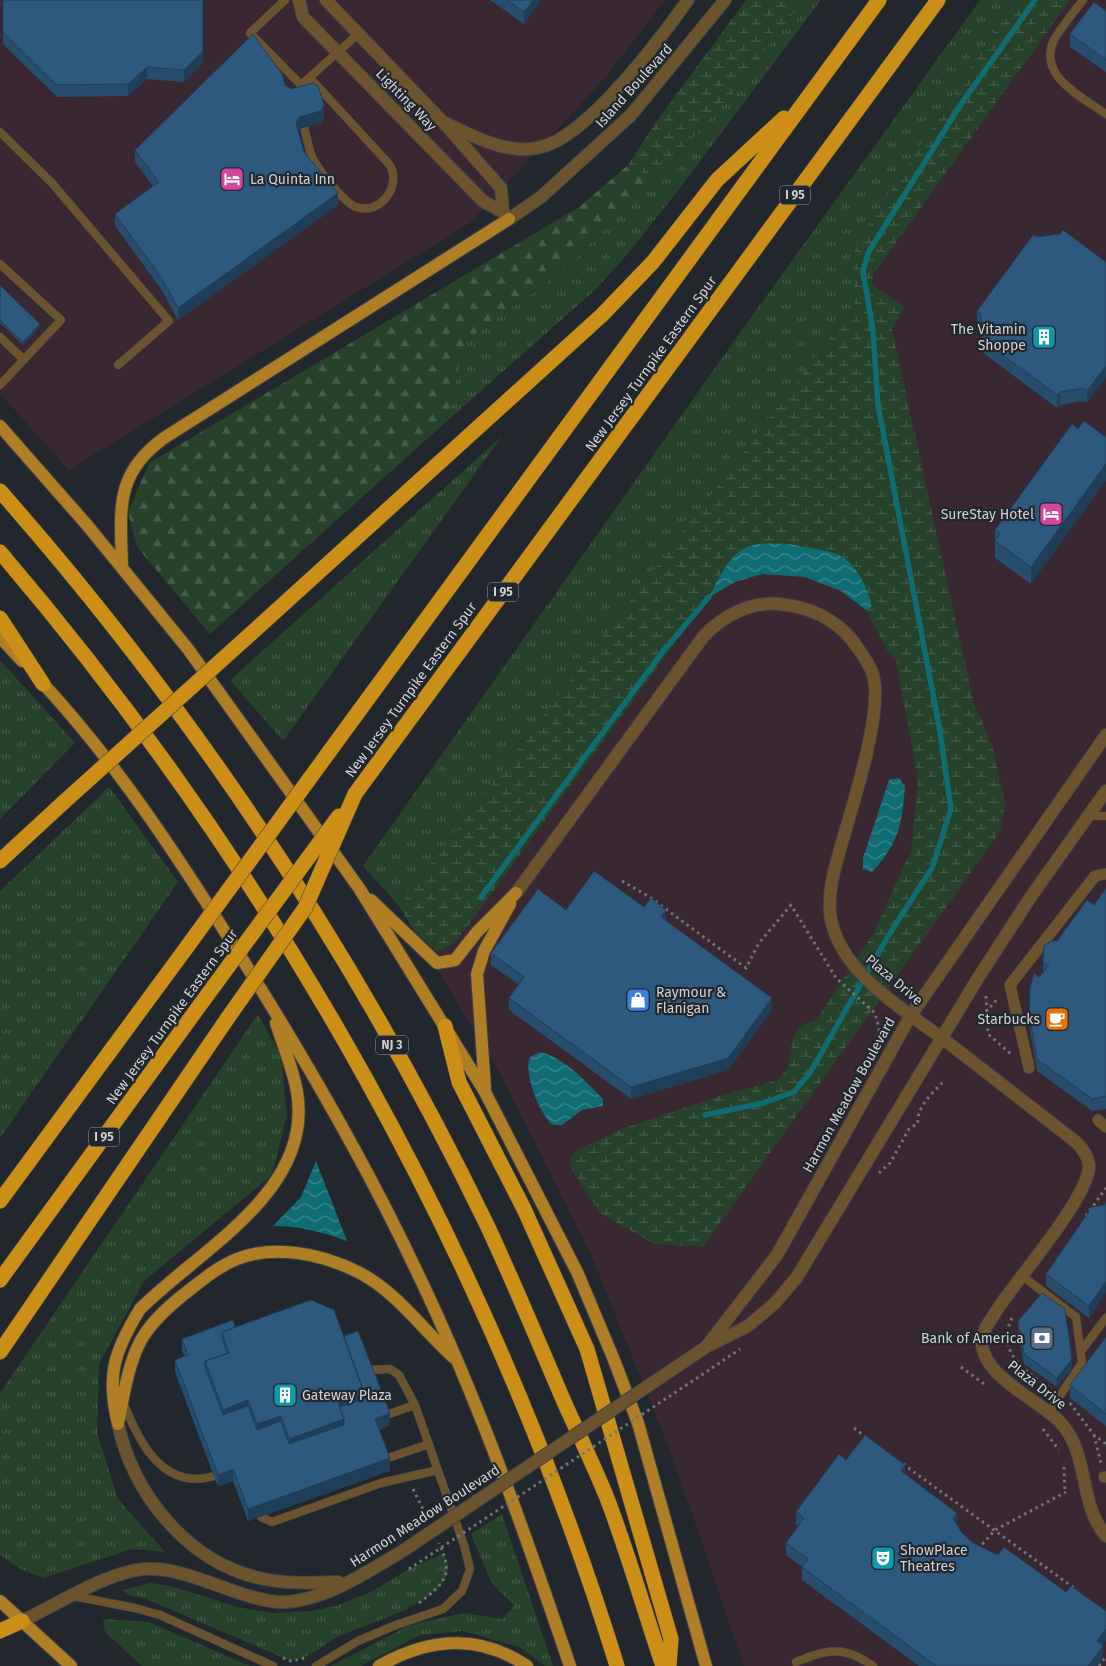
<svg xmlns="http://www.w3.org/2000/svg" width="1106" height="1666" font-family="'Fira Sans',sans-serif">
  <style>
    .commercial { fill: #392731 }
    .grass { fill: url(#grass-tufts) }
    .forest { fill: url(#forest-firs) }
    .wetland { fill: url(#wetland-marsh) }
    .water { fill: url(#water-waves) }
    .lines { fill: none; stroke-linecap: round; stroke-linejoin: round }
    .stream { stroke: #106c73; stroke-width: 5.5 }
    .service-casing { stroke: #3d4347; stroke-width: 9 }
    .pedestrian-casing { stroke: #3d4347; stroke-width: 12 }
    .minor-casing { stroke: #3d4347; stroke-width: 14 }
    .tertiary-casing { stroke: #3d4347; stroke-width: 14 }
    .primary-casing { stroke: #3d4347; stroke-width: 14 }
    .motorway-casing { stroke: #3d4347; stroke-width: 16 }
    .path { stroke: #71767a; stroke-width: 3; stroke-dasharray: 2.5 4; stroke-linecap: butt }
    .service { stroke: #6b532e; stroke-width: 8 }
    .pedestrian { stroke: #6b532e; stroke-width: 11 }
    .minor { stroke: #6b532e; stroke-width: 12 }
    .tertiary { stroke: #6b532e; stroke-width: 12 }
    .primary { stroke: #b07e25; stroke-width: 12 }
    .motorway { stroke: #cb8f18; stroke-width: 15 }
    .tertiary-bridge-casing { stroke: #3d4347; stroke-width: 14; stroke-linecap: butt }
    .motorway-bridge-casing { stroke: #3d4347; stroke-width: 16; stroke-linecap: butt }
    .path-bridge { stroke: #71767a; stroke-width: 3; stroke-dasharray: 2.5 4; stroke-linecap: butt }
    .tertiary-bridge { stroke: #6b532e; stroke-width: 12 }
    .motorway-bridge { stroke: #cb8f18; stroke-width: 15 }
    .wall { fill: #274d6c }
    .shaded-wall { fill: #203e58 }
    .building { fill: #2d597e; stroke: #203e58 }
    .labels { text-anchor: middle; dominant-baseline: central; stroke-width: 4.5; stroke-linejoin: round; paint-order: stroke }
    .shield { fill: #21272c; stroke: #9c9fa4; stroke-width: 1 }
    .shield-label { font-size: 12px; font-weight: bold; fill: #d0d3d7 }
    .street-label { font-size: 14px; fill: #d0d3d7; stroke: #21272c }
    .poi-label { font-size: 14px; fill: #d0d3d7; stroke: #21272c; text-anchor: start }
  </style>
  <defs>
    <pattern id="grass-tufts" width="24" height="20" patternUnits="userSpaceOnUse" patternTransform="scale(1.25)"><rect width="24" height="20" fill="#26422a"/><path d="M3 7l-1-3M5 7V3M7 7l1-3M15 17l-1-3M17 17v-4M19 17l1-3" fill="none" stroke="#445c48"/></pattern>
    <pattern id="forest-firs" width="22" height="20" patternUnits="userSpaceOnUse" patternTransform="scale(1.25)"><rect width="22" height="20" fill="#26422a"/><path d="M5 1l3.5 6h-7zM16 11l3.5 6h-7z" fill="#445c48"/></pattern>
    <pattern id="wetland-marsh" width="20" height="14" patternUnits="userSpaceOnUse" patternTransform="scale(1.25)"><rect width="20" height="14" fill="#26422a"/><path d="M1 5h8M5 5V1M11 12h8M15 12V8" fill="none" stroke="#445c48"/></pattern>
    <pattern id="water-waves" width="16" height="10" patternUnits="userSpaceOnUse" patternTransform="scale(1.25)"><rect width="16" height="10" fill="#106c73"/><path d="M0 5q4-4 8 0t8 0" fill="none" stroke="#3d878d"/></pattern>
  </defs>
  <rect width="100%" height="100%" fill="#21272c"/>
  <path class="commercial" d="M0 0H665L605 78 470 223 69 470 0 394Z
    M1070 0H1106V1666H744L671 1453 589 1250 502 1077 399 906 873 275Z"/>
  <path class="grass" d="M803 0H821L680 188 626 256 596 289 447 421 465 341 564 270 654 179 735 92Z
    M980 0H1015L862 235 852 257 855 305 399 906 363 866 734 341Z
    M502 436 283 741 230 680Z
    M0 660 75 743 0 819Z
    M109 787 178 882 0 1138V891Z
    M258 1014 281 1056 287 1115 272 1175 144 1281 99 1364 97 1433 118 1499 165 1552 132 1549 43 1578 20 1569 0 1555V1393Z
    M502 1514 553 1666H545L519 1647 463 1631 420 1635 361 1666H331L410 1625 464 1613 502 1619 514 1606 491 1582 471 1534Z
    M444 1553C445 1557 448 1563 448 1567 449 1602 367 1623 342 1635 323 1643 313 1658 291 1661L146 1599 129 1595 122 1590 150 1583 170 1586 241 1608 273 1613 311 1611 336 1606 371 1592 409 1569Z
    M103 1619 149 1622 250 1666H142L105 1632Z"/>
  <path class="forest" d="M628 165 654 179 564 270 465 341 447 421 210 634 137 547 128 512 149 463 579 207Z"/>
  <path class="wetland" d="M746 0H803L735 92 654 179 628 165 656 122Z
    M1015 0H1070L873 275 872 285 905 307 892 329 974 704 993 747 1005 803 1000 832 703 1247 654 1244 600 1213 569 1165 574 1152 624 1128 723 1095 778 1080 788 1067 793 1038 802 1025 816 1020 872 936 911 851 918 780 896 660 889 654 866 610 872 605 746 547C728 562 717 581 706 601L455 943 438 952 416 934 399 906 855 305 852 257 862 235Z"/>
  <path class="water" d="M790 544C806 548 827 549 841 556 857 565 868 589 872 606L866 610 841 591 805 577 762 574 735 582 709 597C717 581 729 555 747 547 759 542 777 544 790 544Z
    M899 778 905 786C902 825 899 843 872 872L863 869V858L889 780Z
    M540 1052C565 1058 586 1082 603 1099V1106L582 1110 562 1125H553C540 1115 523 1073 530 1057Z
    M316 1161 347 1241C322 1232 300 1226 273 1226L301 1197Z"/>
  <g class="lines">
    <path class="stream" d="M481 897 664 650 709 597
      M705 1115 763 1103 794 1092 811 1071 890 933 932 868 951 809 940 731 878 405 873 331 863 272 868 253 961 104 1035 0"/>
    <g class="service-casing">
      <path id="service" d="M285 0 250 33 301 85 358 34
        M1083 0C1074 12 1063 25 1055 38 1035 75 1082 97 1106 114
        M304 127C307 138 309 152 314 161 320 171 345 204 356 207 380 216 403 185 389 164L310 78
        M0 132 52 183 169 321 118 365
        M0 264 61 320 0 385
        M0 337 24 360
        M1088 816H1106
        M1021 1275 1076 1317 1082 1363 1048 1413
        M1081 1351 1106 1318
        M124 1404C139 1443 164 1491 214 1476
        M386 1415 415 1405
        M385 1459 429 1444
        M261 1517 272 1522 381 1483 438 1470
        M73 1596 135 1608 160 1615 273 1666
        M796 1662C829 1649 843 1645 873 1666
        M316 1666 358 1641 396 1625 443 1609 462 1591 470 1569 464 1545 415 1405 399 1375 390 1369 370 1370"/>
    </g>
    <g class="pedestrian-casing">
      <path id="pedestrian" d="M1029 1068 1010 985 1095 876 1106 874
        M1098 1120 1106 1127
        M1104 1477H1106"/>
    </g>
    <g class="minor-casing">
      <path id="minor" d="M299 0 303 17 483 201 503 212 509 219 541 197 631 115 725 0
        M326 0 443 122 501 188 503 212
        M443 122C473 136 508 156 541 147 588 136 660 39 688 0
        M942 1038 1076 1142C1082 1148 1088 1156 1089 1165 1091 1194 1018 1278 999 1307 993 1317 983 1328 982 1340 980 1376 1038 1399 1060 1422 1090 1454 1078 1503 1106 1536"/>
    </g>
    <g class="tertiary-casing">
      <path id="tertiary" d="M516 893 703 637C722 616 751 601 780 604 809 607 833 617 852 640 859 650 868 661 872 672 886 708 850 812 839 853 833 874 827 897 831 920 843 974 900 1007 942 1038
        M710 1345 748 1326 775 1303 797 1277 978 978 1032 895 1106 791
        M706 1347 777 1255 911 1015 1106 735
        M118 1424C133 1493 186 1561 259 1578 284 1584 312 1583 338 1582
        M22 1621C56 1605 107 1572 144 1569 173 1567 201 1580 228 1589 244 1595 262 1601 279 1602 322 1603 369 1571 404 1550"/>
    </g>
    <g class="primary-casing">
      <path id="primary" d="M0 426 87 525 188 649 359 888 485 1092 578 1274 614 1360 638 1423 706 1666
        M122 568C121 511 113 475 164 438L509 219
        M0 637 22 661
        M37 677C113 758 173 849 232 943 300 1050 364 1159 418 1274 479 1401 525 1533 570 1666
        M371 900 437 963 455 960 477 932 516 893
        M485 1088 477 974 484 951 510 904
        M119 1419C124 1393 128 1366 140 1342 150 1323 167 1308 183 1295 200 1282 217 1267 237 1259 275 1244 322 1254 358 1272 397 1292 421 1328 453 1357
        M118 1424C106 1375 114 1352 140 1309 200 1249 314 1191 297 1092 293 1069 283 1045 276 1023
        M0 1601 71 1666
        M379 1666C429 1638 478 1633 527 1666"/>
    </g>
    <g class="motorway-casing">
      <path id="motorway" d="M0 491C194 711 358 959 486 1223 514 1282 539 1344 565 1404 579 1435 594 1466 607 1498 628 1553 644 1610 663 1666
        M0 552C277 876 491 1258 617 1666
        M0 618 43 684
        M245 639 602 315 653 262 717 180 784 118
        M329 752 879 0
        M355 794 938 0
        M0 861 65 801
        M445 1026 459 1082 524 1209 587 1349 671 1639 669 1666
        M0 1201 184 951
        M0 1280 208 994
        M0 1352 227 1019
        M0 1631 22 1621"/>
    </g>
    <path class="path" d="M622 881 648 896 746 968 759 943 791 905 836 978 875 1013 879 1029 876 1041
      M986 996 988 1034 1011 1054
      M986 1012 998 998
      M879 1173 890 1163 909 1129 918 1123C916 1108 933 1092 943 1082
      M1086 1216 1106 1188
      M1012 1318C995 1352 1026 1372 1051 1389
      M961 1367 987 1386
      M712 1368 740 1349
      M1070 1403 1094 1435 1106 1444
      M854 1428 867 1438
      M1043 1429 1059 1450
      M1094 1435 1101 1463
      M903 1464 1074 1588
      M1064 1467 1065 1492
      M413 1489 427 1517
      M978 1549 995 1530 1066 1492
      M419 1603C445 1583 454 1575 439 1543
      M283 1658 291 1661 306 1658
      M1099 1666 1106 1656"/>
    <use href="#service" class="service"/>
    <use href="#pedestrian" class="pedestrian"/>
    <use href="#minor" class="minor"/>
    <use href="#tertiary" class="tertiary"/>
    <use href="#primary" class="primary"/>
    <use href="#motorway" class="motorway"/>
    <g class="tertiary-bridge-casing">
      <path id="tertiary-bridge" d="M404 1550 706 1347"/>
    </g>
    <g class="motorway-bridge-casing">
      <path id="motorway-bridge" d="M65 801 245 639
        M184 951 329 752
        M208 994 339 816
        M227 1019 305 908 355 794"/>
    </g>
    <path class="path-bridge" d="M409 1569 712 1368"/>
    <use href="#tertiary-bridge" class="tertiary-bridge"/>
    <use href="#motorway-bridge" class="motorway-bridge"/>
  </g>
  <path class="wall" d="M3 0 203 63 184 82 147 79 128 96 57 97 3 44Z
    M490 0H541L524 24Z
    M1106 11V72L1070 47V34Z
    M285 85 324 117 321 123 299 129 298 131 304 152 338 205 178 320 163 292 115 226V214L153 186 135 162V150Z
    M1037 237 1106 262 1087 403 1083 401 1060 405 1057 408 982 352V339L980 325 977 323V311Z
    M0 285 40 327 23 345 0 323Z
    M1072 424 1031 584 995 558V530Z
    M1106 888V1109L1092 1111 1037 1071 1029 1024V1012L1039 977 1043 973V963L1057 941 1094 905Z
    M644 907 666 920 772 1010 728 1070 631 1099 509 1010V998L519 985 491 965V953L566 910Z
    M1104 1205 1089 1318 1046 1286V1274Z
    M1018 1321 1072 1368 1057 1387 1024 1364 1018 1331Z
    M235 1327 344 1336 390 1425 379 1430 390 1471 248 1521 233 1481 218 1487 175 1372V1360L185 1357 182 1351V1339Z
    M1106 1337V1426L1070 1398V1385Z
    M846 1460 905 1474 957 1525 962 1533 973 1543 1103 1645V1658L1097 1666H919L802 1580V1567L786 1555V1543L798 1526 796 1524V1512Z"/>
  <path class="shaded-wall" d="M533 0H541L524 24V12Z
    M203 51V63L184 82V70Z
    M147 67V79L128 96V84Z
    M324 105V117L321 123 299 129 296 135V123L299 117Z
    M338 193V205L178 320V308Z
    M40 324V327L23 345V342Z
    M1106 366V378L1087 403V391Z
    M1060 392V405L1057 408V395Z
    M1106 464V481L1031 584V567Z
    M666 910V922L661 917Z
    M772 998V1010L728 1070 631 1099V1087Z
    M1106 1281V1293L1089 1318V1306Z
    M1072 1359V1368L1057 1387V1378Z
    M364 1393V1411L342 1419 338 1403Z
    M248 1400V1418L223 1427V1410Z
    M390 1413V1425L375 1431V1419Z
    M281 1416V1434L257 1442V1424Z
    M344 1419V1437L289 1457V1439Z
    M390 1458V1471L248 1521V1509Z
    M905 1465V1477L901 1471Z
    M233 1469V1481L218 1487V1475Z
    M957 1513V1525L953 1518Z
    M1106 1629V1641L1097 1653V1641Z
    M1103 1646V1658L1097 1666H1088Z"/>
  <path class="building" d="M3 0H203V51L184 70 147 67 128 84 57 85 3 32Z
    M507 0H533L524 12Z
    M1094 2 1106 11V60L1070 34Z
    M253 34 282 74 285 85 291 89 313 83 318 86 324 105 321 111 299 117 296 123 304 152 338 193 178 308 163 280 115 214 159 182 135 150Z
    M1063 230 1106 262V366L1087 391 1083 388 1060 392 1057 395 982 340 984 337 980 313 977 311 1033 235 1037 237 1060 234Z
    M0 285 40 324 23 342 0 320Z
    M1084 421 1106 437V464L1031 567 995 541 1000 533 995 530 1072 424 1078 429Z
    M594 871 644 907 651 898 666 910 661 917 772 998 728 1058 631 1087 509 998 524 977 491 953 538 889 566 910Z
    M1106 888V1096L1092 1099 1037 1059 1029 1012 1030 988 1034 973 1039 977 1049 965 1043 963 1044 946 1051 941H1057L1087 900 1094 905Z
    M1106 1202V1281L1089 1306 1046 1274 1092 1207 1104 1205Z
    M1042 1293 1065 1309 1072 1359 1057 1378 1024 1354 1018 1321Z
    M311 1300 334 1310 364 1393 338 1403 344 1419 289 1439 281 1416 257 1424 248 1400 223 1410 205 1361 229 1353 222 1332Z
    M233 1320 235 1327 222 1332V1337L227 1353 205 1361V1367L223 1415 248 1406 257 1430 281 1421 289 1444 344 1425V1419L340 1407 364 1399V1393L344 1336 358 1331 390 1413 375 1419 390 1458 248 1509 233 1469 218 1475 175 1360 188 1355 182 1339Z
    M1106 1337V1414L1070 1385Z
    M865 1435 905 1465 901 1471 957 1513 953 1518 962 1533 973 1543 998 1555 1004 1547 1066 1592 1071 1586 1106 1611V1629L1097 1641 1103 1646 1088 1666H936L802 1567 808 1559 786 1543 804 1518 796 1512 839 1454 846 1460Z"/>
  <defs>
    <g id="hotel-square" transform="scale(1.25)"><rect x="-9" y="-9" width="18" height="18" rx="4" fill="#d1479c" stroke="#21272c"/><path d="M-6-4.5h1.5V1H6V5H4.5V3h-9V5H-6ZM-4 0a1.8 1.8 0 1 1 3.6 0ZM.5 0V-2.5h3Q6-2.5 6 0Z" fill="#fff"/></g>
    <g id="building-square" transform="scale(1.25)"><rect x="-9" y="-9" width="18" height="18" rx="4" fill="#0f9aa8" stroke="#21272c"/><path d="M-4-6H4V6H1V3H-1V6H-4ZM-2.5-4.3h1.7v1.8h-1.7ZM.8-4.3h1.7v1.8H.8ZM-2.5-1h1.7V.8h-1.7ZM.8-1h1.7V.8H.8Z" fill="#fff"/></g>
    <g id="shop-square" transform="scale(1.25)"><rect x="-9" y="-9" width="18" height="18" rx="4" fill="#3f7fe0" stroke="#21272c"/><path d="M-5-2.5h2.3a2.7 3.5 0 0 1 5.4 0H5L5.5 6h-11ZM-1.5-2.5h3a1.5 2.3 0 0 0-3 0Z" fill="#fff"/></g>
    <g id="cafe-square" transform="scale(1.25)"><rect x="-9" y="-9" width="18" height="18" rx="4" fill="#e8710a" stroke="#21272c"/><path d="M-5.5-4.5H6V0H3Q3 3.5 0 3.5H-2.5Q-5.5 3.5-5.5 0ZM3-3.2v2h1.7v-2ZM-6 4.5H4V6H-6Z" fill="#fff"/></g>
    <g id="bank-square" transform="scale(1.25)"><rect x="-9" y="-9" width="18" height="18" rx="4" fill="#5c6f8a" stroke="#21272c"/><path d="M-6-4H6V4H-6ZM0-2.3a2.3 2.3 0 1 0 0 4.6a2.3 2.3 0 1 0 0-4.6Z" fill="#fff"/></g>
    <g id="theatre-square" transform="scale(1.25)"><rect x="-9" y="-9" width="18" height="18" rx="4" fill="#0f9aa8" stroke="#21272c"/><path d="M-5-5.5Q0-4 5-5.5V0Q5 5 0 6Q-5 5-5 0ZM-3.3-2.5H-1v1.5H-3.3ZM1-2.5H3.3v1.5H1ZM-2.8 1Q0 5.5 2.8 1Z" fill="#fff"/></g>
  </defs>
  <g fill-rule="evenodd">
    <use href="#hotel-square" x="232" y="179"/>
    <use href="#building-square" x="1044" y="337"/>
    <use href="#hotel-square" x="1051" y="514"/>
    <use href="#shop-square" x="638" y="1000"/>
    <use href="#cafe-square" x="1057" y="1019"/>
    <use href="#bank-square" x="1042" y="1338"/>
    <use href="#building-square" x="285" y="1395"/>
    <use href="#theatre-square" x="883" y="1558"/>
  </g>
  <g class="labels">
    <g class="shield">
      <rect x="780" y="185.5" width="30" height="19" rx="4"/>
      <rect x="488" y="582.5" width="30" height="19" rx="4"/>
      <rect x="376" y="1035.5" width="32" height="19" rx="4"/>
      <rect x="89" y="1127.5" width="30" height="19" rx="4"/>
    </g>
    <g class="shield-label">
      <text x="795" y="195">I 95</text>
      <text x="503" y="592">I 95</text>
      <text x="392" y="1045">NJ 3</text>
      <text x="104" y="1137">I 95</text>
    </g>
    <g class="street-label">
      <text transform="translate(634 86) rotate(-48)">Island Boulevard</text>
      <text transform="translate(406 100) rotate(46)">Lighting Way</text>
      <text transform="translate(651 364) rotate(-54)">New Jersey Turnpike Eastern Spur</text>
      <text transform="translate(411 690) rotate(-54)">New Jersey Turnpike Eastern Spur</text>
      <text transform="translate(894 980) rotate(40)">Plaza Drive</text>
      <text transform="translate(172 1017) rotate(-54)">New Jersey Turnpike Eastern Spur</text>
      <text transform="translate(849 1095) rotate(-61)">Harmon Meadow Boulevard</text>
      <text transform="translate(1037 1385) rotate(38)">Plaza Drive</text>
      <text transform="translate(425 1516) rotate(-33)">Harmon Meadow Boulevard</text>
    </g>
    <g class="poi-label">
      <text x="250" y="179">La Quinta Inn</text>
      <text x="1026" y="329" text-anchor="end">The Vitamin<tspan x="1026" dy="16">Shoppe</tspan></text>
      <text x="1034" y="514" text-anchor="end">SureStay Hotel</text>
      <text x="656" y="992">Raymour &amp;<tspan x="656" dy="16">Flanigan</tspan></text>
      <text x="1040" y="1019" text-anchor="end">Starbucks</text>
      <text x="1024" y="1338" text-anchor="end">Bank of America</text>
      <text x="302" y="1395">Gateway Plaza</text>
      <text x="900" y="1550">ShowPlace<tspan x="900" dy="16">Theatres</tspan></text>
    </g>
  </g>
</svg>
